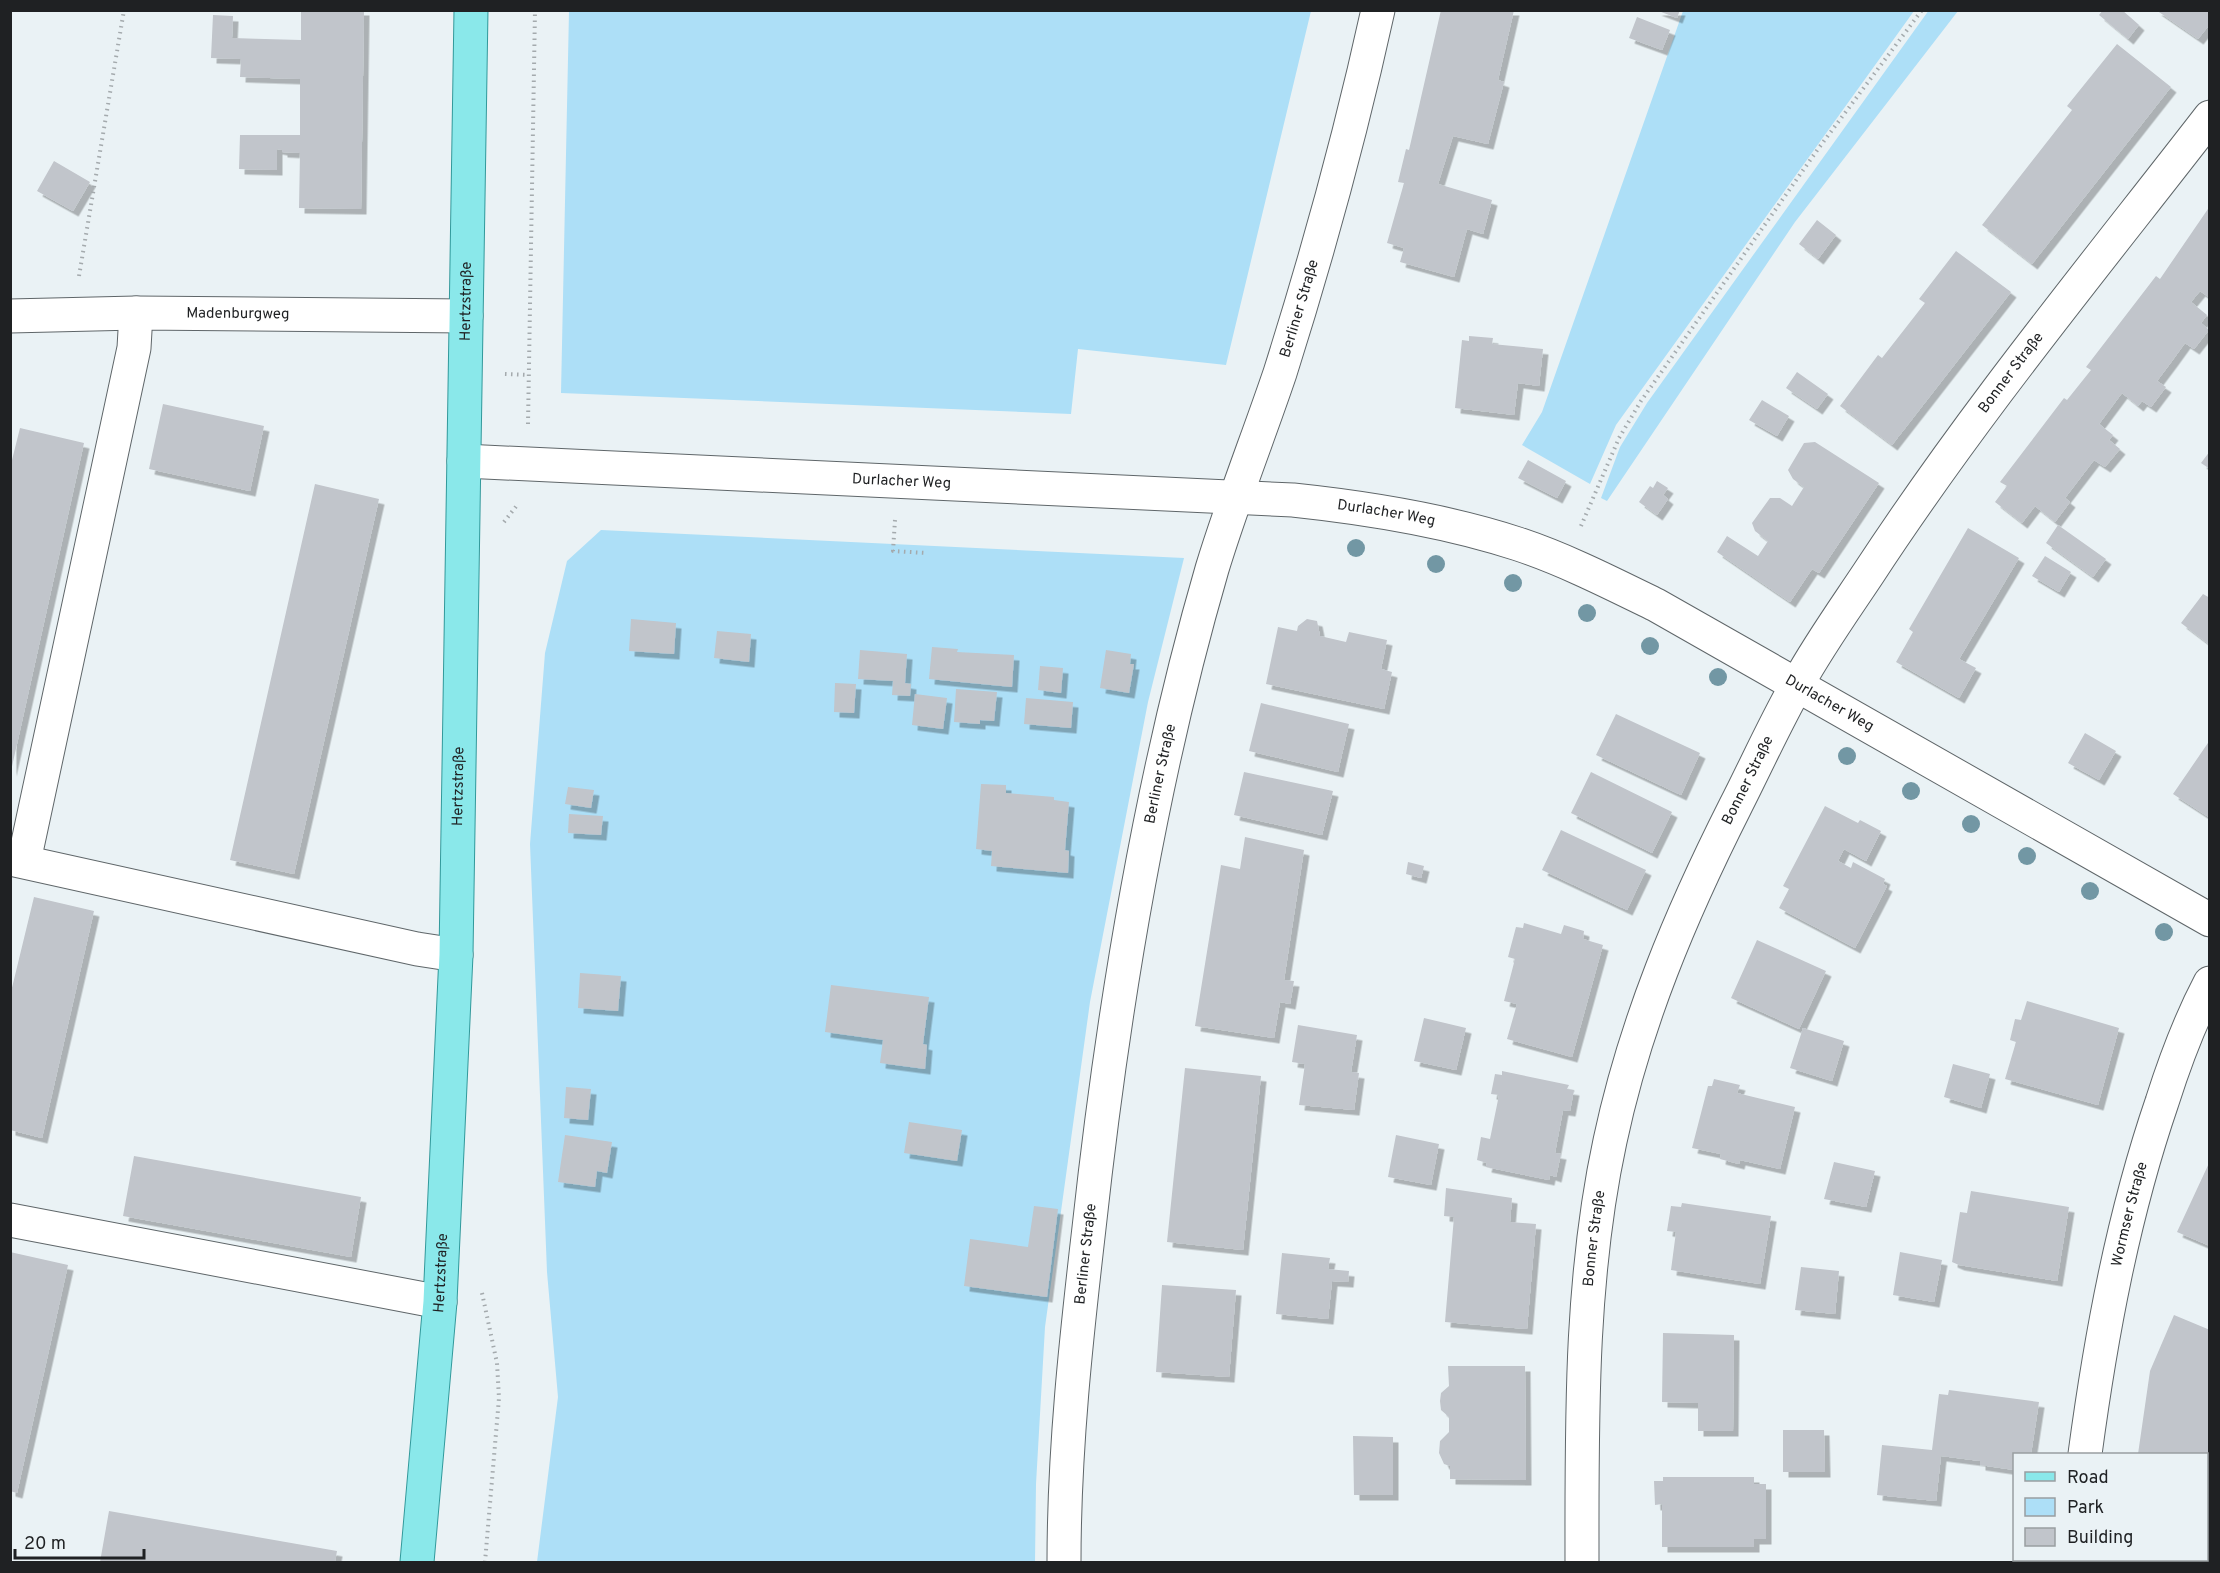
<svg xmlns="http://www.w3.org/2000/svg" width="2220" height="1573" font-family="Overpass,sans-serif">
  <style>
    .green { fill: #addff7 }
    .building { fill: #c1c5cb; filter: url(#shadow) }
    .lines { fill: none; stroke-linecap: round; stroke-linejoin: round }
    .minor-casing { stroke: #5f6669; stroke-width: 35 }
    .major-casing { stroke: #32999b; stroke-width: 35 }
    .path { stroke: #a4aaad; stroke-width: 4; stroke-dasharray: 1.5 4.5; stroke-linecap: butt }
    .minor { stroke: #fff; stroke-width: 33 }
    .major { stroke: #8ae8ea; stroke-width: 33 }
    .tree { fill: #7297a4 }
    .labels { text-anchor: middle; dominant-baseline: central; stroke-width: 4.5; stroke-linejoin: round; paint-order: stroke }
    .street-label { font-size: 15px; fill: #1f2123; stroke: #eaf2f5 }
  </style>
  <defs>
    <filter id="shadow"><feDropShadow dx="5.5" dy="5.5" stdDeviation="0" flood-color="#0004"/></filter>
  </defs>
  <rect width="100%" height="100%" fill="#eaf2f5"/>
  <path class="green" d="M1929 10 1958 11 1795 222 1607 501 1601 498 1620 447 1647 403Z
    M569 11H1311L1226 365 1078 349 1071 414 561 393Z
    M1683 11H1914L1616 425 1590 484 1522 445 1542 412Z
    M601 530 1184 558 1148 702 1090 1002 1045 1327 1036 1484 1035 1562H537L558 1397 547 1272 530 844 545 653 567 561Z"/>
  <path class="building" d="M301 10H364L361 209 299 208 300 153 282 152V150L277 149V170L239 169 240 135H300V79L240 77 241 59 211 58 213 15 233 16 232 38 301 40Z
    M1441 10H1514L1498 80 1504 82 1488 144 1453 136 1438 184 1492 200 1483 234 1467 229 1454 277 1400 262 1404 248 1387 243 1404 183 1398 182 1406 149 1409 150Z
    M1656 10H1680L1677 18Z
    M2103 10H2122L2139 25 2128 39 2099 15Z
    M2156 10H2210V24L2198 39Z
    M1637 17 1670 30 1662 50 1629 38Z
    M2117 44 2171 87 2032 264 1982 225 2072 110 2067 106Z
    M54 161 90 182 73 211 37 191Z
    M2210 206V298L2200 291 2191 302 2207 315 2201 323 2209 330 2194 349 2185 343 2172 361 2157 381 2166 387 2151 407 2142 401 2138 406 2122 393 2099 424 2113 435 2109 440 2120 449 2105 467 2094 460 2065 498 2070 502 2055 522 2035 506 2022 523 1995 502 2007 486 2000 482 2064 398 2067 400 2091 370 2086 367 2156 276 2160 279Z
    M1817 220 1836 235 1818 259 1799 244Z
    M1956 251 2011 292 1892 445 1840 406 1878 355 1882 358 1925 303 1919 299Z
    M1469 336 1493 338 1492 344 1543 349 1539 386 1518 383 1514 415 1455 408 1462 340 1469 341Z
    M1797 372 1828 394 1817 409 1786 388Z
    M1762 400 1789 416 1777 436 1749 420Z
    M163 404 264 426 250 491 149 469Z
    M20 428 84 443 11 771 10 468Z
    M1815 442 1879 483 1819 573 1812 569 1790 602 1717 552 1727 536 1758 556 1768 541 1755 531 1752 523 1770 498H1780L1792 506 1804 487 1793 479 1788 470 1804 443Z
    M2210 451V469L2201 463Z
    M1528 460 1566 481 1557 498 1518 478Z
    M1657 481 1668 488 1663 495 1668 499 1657 515 1639 502 1650 486 1653 488Z
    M315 484 379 499 294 874 230 860Z
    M2058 525 2106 559 2093 577 2046 543Z
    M1968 528 2019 558 1959 659 1976 668 1959 698 1896 662 1913 632 1909 629Z
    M2045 556 2071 572 2059 592 2032 576Z
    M2203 594 2210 598V645L2181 623Z
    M631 619 676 623 674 654 629 651Z
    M1307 619 1317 621 1320 636 1346 642 1349 632 1387 640 1381 669 1392 672 1384 709 1266 684 1278 627 1297 631 1298 626Z
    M717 631 751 634 749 662 714 658Z
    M932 647 958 649 957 652 1014 655 1012 687 929 679Z
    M860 650 907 654 905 683 911 684 910 696 892 695 893 681 858 679Z
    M1106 650 1131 654 1130 664H1134L1129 693 1100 688Z
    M1040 666 1063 668 1061 693 1038 690Z
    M835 683 856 684 854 713 834 712Z
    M956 689 997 692 994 721 980 720V724L954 722Z
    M915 694 947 698 943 729 912 725Z
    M1026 698 1073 702 1071 728 1024 724Z
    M1261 703 1349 724 1338 772 1249 751Z
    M1616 714 1700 753 1681 795 1596 755Z
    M2085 733 2116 751 2099 780 2068 763Z
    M2210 740V818L2173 794Z
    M1244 772 1333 791 1322 835 1234 815Z
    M1591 772 1672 812 1652 853 1571 813Z
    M981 784 1006 785V793L1054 797V800L1069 802 1065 850 1069 851 1068 873 991 866 992 851 976 849Z
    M568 787 594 790 591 808 565 804Z
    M1825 806 1858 823 1860 820 1881 831 1866 861 1844 849 1838 861 1851 868 1853 862 1885 879 1883 884 1887 886 1855 948 1779 908 1789 889 1783 886Z
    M569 814 603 816 601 835 568 833Z
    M1561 830 1646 870 1627 910 1542 870Z
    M1245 837 1304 850 1284 980 1294 981 1290 1004 1280 1002 1274 1038 1195 1026 1221 865 1240 869Z
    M1408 862 1424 866 1421 878 1406 874Z
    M34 897 94 911 42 1138 10 1130V996Z
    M1524 923 1561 934 1564 925 1584 931 1583 939 1603 945 1572 1057 1507 1039 1517 1004 1504 1001 1515 959 1508 957 1516 927 1523 928Z
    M1757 940 1826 971 1799 1029 1731 998Z
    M580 973 621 976 618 1011 578 1008Z
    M831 985 929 997 923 1044 927 1045 925 1069 880 1063 883 1040 825 1032Z
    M2027 1001 2119 1028 2098 1105 2005 1079 2016 1042 2010 1040 2015 1019 2021 1020Z
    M1424 1018 1466 1028 1456 1070 1414 1061Z
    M1298 1025 1357 1035 1351 1072 1359 1073 1354 1110 1299 1105 1305 1064 1292 1062Z
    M1803 1028 1844 1041 1832 1081 1790 1068Z
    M1953 1064 1990 1074 1981 1108 1944 1097Z
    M1185 1068 1261 1076 1243 1250 1167 1242Z
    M1502 1071 1569 1085 1567 1089 1574 1090 1570 1111 1563 1110 1555 1153 1561 1154 1556 1177 1550 1175 1549 1180 1486 1167 1487 1163 1477 1160 1481 1137 1490 1139 1499 1095 1491 1094 1495 1074 1502 1075Z
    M1714 1079 1740 1085 1737 1093 1795 1107 1780 1169 1740 1160 1739 1164 1720 1159 1721 1154 1692 1148 1708 1086H1712Z
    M566 1087 591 1089 588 1120 564 1118Z
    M909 1122 962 1130 957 1161 904 1153Z
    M565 1135 612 1142 607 1173 597 1171 595 1187 558 1182Z
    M1396 1135 1439 1144 1431 1185 1388 1177Z
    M134 1156 361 1197 351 1257 123 1216Z
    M2210 1161V1246L2177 1232Z
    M1834 1162 1875 1171 1866 1207 1824 1199Z
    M1446 1188 1512 1198 1510 1222 1536 1224 1527 1329 1445 1322 1454 1217 1444 1216Z
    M1971 1191 2069 1207 2057 1281 1959 1265 1952 1262 1960 1212 1967 1213Z
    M1682 1203 1771 1216 1760 1284 1671 1270 1676 1232 1667 1231 1671 1206 1681 1207Z
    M1034 1206 1058 1209 1047 1297 964 1286 970 1239 1028 1247Z
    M10 1252 68 1265 17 1493 10 1491Z
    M1900 1252 1942 1260 1934 1302 1893 1295Z
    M1282 1253 1330 1258 1328 1269 1349 1271 1348 1282 1332 1281 1328 1319 1276 1314Z
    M1801 1267 1839 1271 1835 1314 1795 1310Z
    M1162 1285 1236 1290 1229 1377 1156 1372Z
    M2174 1315 2210 1330V1471H2206V1454H2138L2150 1371Z
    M1663 1333 1734 1335 1733 1431H1698V1403L1662 1402Z
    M1448 1366H1525L1526 1480 1450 1479V1466L1444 1464 1439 1453 1440 1441 1449 1432V1417L1441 1410 1440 1401 1441 1393 1449 1386Z
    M1949 1390 2039 1402 2031 1454H2014V1470L1980 1465V1461L1941 1456 1936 1501 1877 1495 1882 1445 1932 1450 1939 1394 1948 1395Z
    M1783 1430H1824L1825 1472H1783Z
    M1353 1436 1393 1437V1495H1354Z
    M1663 1477H1754V1484H1766V1539H1754V1547H1662V1504L1655 1505 1654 1481H1663Z
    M109 1511 337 1551 335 1562H100Z
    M2140 1560H2205V1562H2140Z"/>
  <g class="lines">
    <g class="minor-casing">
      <g id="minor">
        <path id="s1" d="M10 316 136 313 466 316"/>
        <path id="s2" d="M464 461 1293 500C1369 508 1445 520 1518 544 1566 560 1611 583 1656 605L2210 920"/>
        <path d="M10 859 417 949 456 955"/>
        <path d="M24 861 134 348 136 313"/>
        <path d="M10 1220 440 1302"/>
        <path id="s3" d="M2085 1454C2101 1335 2123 1216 2162 1102 2175 1061 2190 1021 2210 983"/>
        <path id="s4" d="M1064 1562C1064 1450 1076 1340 1089 1228 1113 1008 1150 782 1212 569 1232 503 1258 438 1280 373 1318 253 1351 133 1378 10"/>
        <path id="s5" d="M1582 1562C1582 1421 1580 1280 1610 1141 1635 1023 1681 914 1735 807 1756 766 1775 723 1798 683 1819 645 1844 610 1868 574 1972 415 2093 268 2210 117"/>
        <path d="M2076 1562V1560"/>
      </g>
    </g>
    <g class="major-casing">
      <g id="major">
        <path id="s6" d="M417 1562 440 1302 456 955 471 10"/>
      </g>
    </g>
    <path class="path" d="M79 276 124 10
      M505 374 528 375
      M528 424 535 10
      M895 520 893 551 926 553
      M504 522 518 504
      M1581 526 1619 438 1641 401 1818 149 1922 10
      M482 1293 497 1363 499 1398 485 1562"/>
    <use href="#minor" class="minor"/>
    <use href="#major" class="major"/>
  </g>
  <g class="tree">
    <circle cx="1356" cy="548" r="9"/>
    <circle cx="1436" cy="564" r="9"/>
    <circle cx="1513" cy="583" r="9"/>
    <circle cx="1587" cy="613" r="9"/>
    <circle cx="1650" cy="646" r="9"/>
    <circle cx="1718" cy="677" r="9"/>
    <circle cx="1847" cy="756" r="9"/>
    <circle cx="1911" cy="791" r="9"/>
    <circle cx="1971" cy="824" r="9"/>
    <circle cx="2027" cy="856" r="9"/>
    <circle cx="2090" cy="891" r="9"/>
    <circle cx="2164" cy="932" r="9"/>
  </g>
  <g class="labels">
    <g class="street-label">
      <text stroke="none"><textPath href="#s6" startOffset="1262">Hertzstraße</textPath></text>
      <text stroke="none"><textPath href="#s4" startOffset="1281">Berliner Straße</textPath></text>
      <text stroke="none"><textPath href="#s1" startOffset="228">Madenburgweg</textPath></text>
      <text stroke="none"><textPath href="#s5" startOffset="1296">Bonner Straße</textPath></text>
      <text stroke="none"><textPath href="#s2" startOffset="438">Durlacher Weg</textPath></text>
      <text stroke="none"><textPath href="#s2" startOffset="924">Durlacher Weg</textPath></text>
      <text stroke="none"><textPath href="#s2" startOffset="1410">Durlacher Weg</textPath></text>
      <text stroke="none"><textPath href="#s4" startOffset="795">Berliner Straße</textPath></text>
      <text stroke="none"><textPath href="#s5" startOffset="810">Bonner Straße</textPath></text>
      <text stroke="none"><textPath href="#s6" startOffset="777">Hertzstraße</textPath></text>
      <text stroke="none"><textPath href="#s3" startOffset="244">Wormser Straße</textPath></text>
      <text stroke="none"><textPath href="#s5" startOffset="324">Bonner Straße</textPath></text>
      <text stroke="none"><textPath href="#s4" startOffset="309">Berliner Straße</textPath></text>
      <text stroke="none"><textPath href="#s6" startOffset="290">Hertzstraße</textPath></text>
    </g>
  </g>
  <rect width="2220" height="1573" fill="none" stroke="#1f2123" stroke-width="24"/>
  <rect x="2013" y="1453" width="195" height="108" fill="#eaf2f5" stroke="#999ea1" stroke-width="1.5"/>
  <rect x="2025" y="1472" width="30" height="9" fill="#8ae8ea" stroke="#999ea1" stroke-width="1.5"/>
  <text x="2067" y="1483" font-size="18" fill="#1f2123">Road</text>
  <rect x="2025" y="1498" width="30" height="18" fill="#addff7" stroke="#999ea1" stroke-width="1.5"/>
  <text x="2067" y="1513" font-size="18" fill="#1f2123">Park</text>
  <rect x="2025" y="1528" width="30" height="18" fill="#c1c5cb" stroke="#999ea1" stroke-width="1.5"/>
  <text x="2067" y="1543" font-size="18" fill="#1f2123">Building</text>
  <path d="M15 1549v9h129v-9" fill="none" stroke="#1f2123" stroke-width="3"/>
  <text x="24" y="1549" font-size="18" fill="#1f2123" stroke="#eaf2f5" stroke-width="4.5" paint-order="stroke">20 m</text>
</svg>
